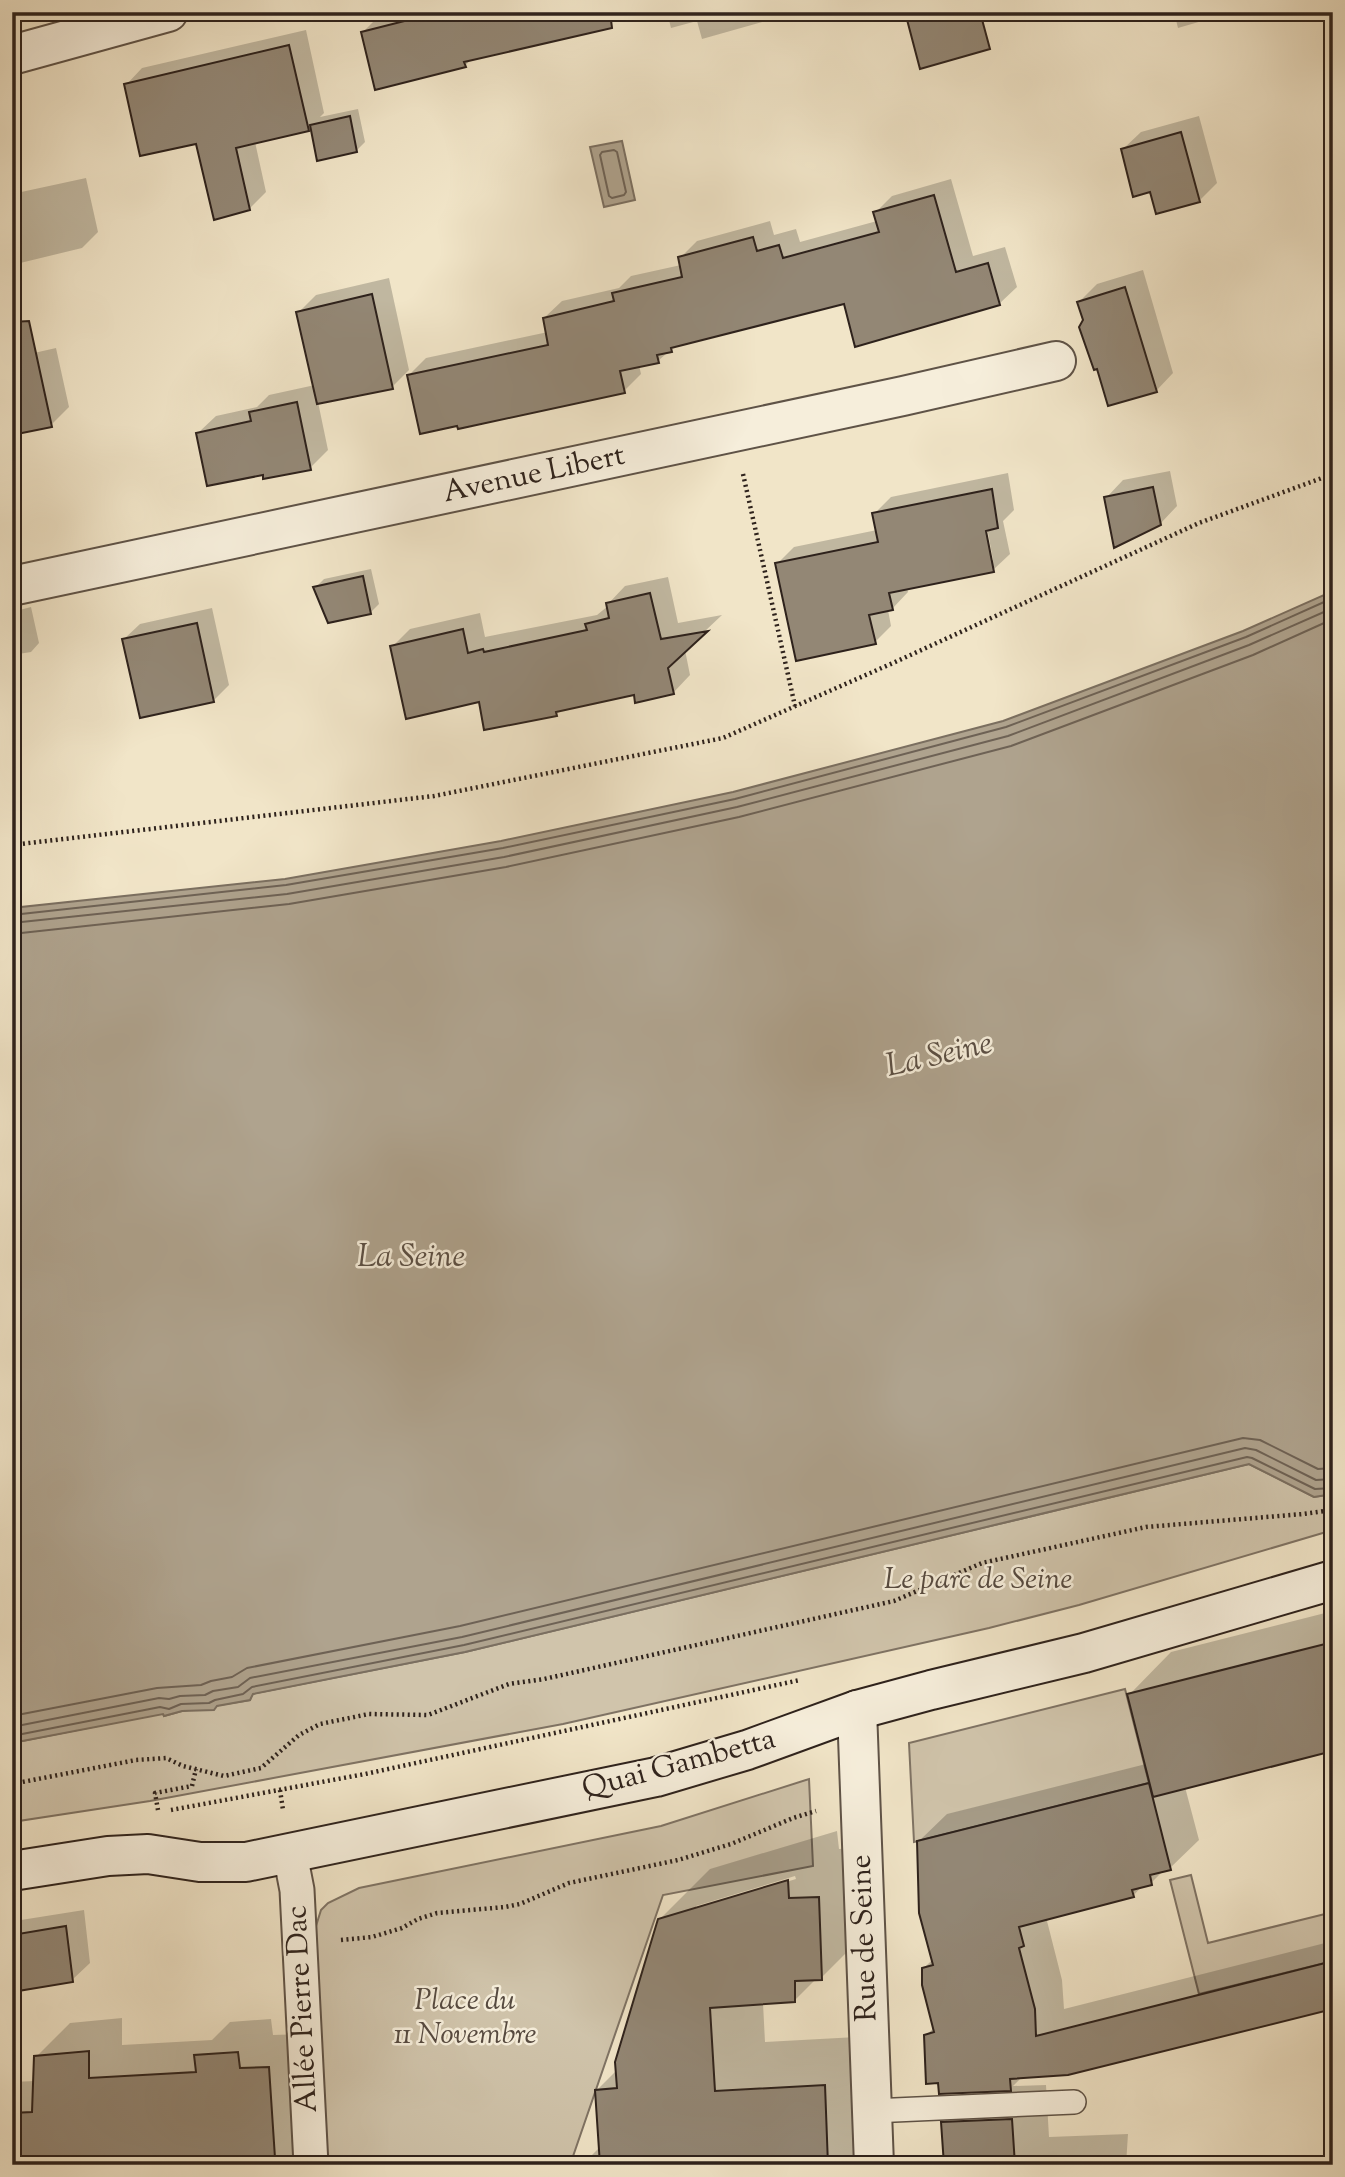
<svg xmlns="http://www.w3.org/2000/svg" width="1345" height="2177" font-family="'Sorts Mill Goudy',serif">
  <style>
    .green { fill: #d0c4ab; stroke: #7f7364; stroke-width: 2 }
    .water { fill: #afa38e; stroke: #7b6f60; stroke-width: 2 }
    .shadow { fill: #0003; fill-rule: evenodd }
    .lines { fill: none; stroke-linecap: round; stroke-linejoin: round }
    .shore { stroke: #6e6255; stroke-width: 2 }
    .building { fill: #938775; stroke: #2e221c; stroke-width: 2 }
    .service-casing { stroke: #5f5347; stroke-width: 26 }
    .pedestrian-casing { stroke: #5f5347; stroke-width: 37 }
    .minor-casing { stroke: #5f5347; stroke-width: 42 }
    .secondary-casing { stroke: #2e221c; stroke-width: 42 }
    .path { stroke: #2e221c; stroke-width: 4.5; stroke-dasharray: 2 3.5; stroke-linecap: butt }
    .service { stroke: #f6eedb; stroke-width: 23 }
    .pedestrian { stroke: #f6eedb; stroke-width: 33 }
    .minor { stroke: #f6eedb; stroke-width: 38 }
    .secondary { stroke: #f6eedb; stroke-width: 38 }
    .labels { text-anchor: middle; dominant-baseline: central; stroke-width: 5; stroke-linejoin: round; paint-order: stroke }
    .street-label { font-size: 30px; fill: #2e221c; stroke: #f6eedb }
    .park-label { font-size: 30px; font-style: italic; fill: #564a40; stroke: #f6eedb }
    .water-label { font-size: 32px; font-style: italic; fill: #5b4f44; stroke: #f6eedb }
  </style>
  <rect width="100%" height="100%" fill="#f1e5c8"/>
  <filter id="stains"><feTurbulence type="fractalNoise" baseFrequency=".00286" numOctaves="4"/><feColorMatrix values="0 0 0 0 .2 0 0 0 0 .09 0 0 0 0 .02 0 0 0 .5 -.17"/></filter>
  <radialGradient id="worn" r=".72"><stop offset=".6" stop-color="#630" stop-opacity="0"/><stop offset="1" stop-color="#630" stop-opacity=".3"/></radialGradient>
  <path class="green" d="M1249 1464 1314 1497 1333 1494V1530L1079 1605 989 1628 563 1724 150 1801 12 1822V1743L163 1713 164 1716 182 1711 250 1700 252 1694 465 1652Z
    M1125 1689 1149 1783 914 1842 909 1743Z
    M809 1779 813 1866 663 1895 570 2165H326L314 1969 316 1926 321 1910 328 1903 359 1888 661 1826Z
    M1191 1875 1208 1943 1333 1912V1961L1199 1994 1170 1880Z"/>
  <path class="water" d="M622 141 635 200 604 207 590 147Z
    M1333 591V1494L1314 1497 1249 1464 465 1652 253 1694 250 1700 217 1706 214 1710 182 1711 164 1716 163 1714 12 1743V908L285 879 501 841 733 792 1003 721 1243 631Z"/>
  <path class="shadow" d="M390 12H602L472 58 465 66 363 32 380 15Z
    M667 12H775L766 21 702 39 697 21 671 28Z
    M1174 12H1233L1178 28Z
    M306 30 324 113 320 117 358 109 365 142 356 151 312 126 308 130 255 142 266 192 250 208 197 142 126 85 142 68Z
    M1199 116 1217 183 1199 201 1151 190 1123 149 1141 132Z
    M86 178 98 232 82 248 12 265V194Z
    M951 179 973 256 1005 247 1017 287 999 304 845 302 676 345 658 361 639 365 641 374 624 391 458 424 409 375 426 358 548 332 544 318 562 301 619 288 631 276 681 265 680 258 697 241 770 221 774 235 796 229 800 242 877 221 875 213 892 196Z
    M1143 270 1173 373 1156 391 1084 320 1079 302 1097 284Z
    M389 278 409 370 392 387 318 402 328 450 310 468 264 473 198 433 216 416 257 407 269 395 315 385 298 313 316 295Z
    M56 348 69 407 51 425 17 432 12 437V358Z
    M1170 471 1177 506 1160 524 1106 498 1123 480Z
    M1008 473 1014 510 1003 521 1010 554 993 570 907 588 908 592 892 609 888 610 891 626 875 642 777 564 794 547 877 530 874 514 891 497ZM982 522H986L993 560H990Z
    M371 569 379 604 371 612 315 588 324 579Z
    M668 577 678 623 722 615 685 650 690 675 673 693H635L561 710 556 714 480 700 392 647 410 629 480 613 485 637 597 615 608 606V604L625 586Z
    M31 607 39 643 31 652 12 655V612Z
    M212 608 229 685 214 700 124 639 140 624Z
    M1333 1611V1749L1185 1787 1199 1840 1170 1868 1165 1869 1151 1883 1143 1885 1133 1896 1051 1917 1047 1921 1062 1980 1064 2009 1333 1941V2007L1023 2076 1013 2086 1046 2085 1049 2137 1128 2134 1126 2165H946L943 2123 975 2091 926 2035 935 2027 923 1969 933 1959 918 1842 947 1814 1146 1764 1129 1695 1171 1652Z
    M837 1831 839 1849 868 1847 871 1928 821 1978H817L794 2001 763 2003 765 2042 875 2036 879 2165H582L600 2147 597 2090 617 2070 659 1920 710 1869ZM795 1876 796 1879 696 1909V1906Z
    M84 1910 90 1963 72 1980 12 1990V1918L21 1917V1920Z
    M122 2018V2045L212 2040 230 2022 271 2019 273 2035 303 2034 311 2165H12V2082L35 2081 36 2057 70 2023Z"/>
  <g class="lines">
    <path class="shore" d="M614 150 617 152 626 192 624 195 612 198 609 196 600 155 602 152Z
      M12 915 286 885 503 848 735 799 1006 727 1246 637 1333 598
      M12 923 287 894 504 857 737 807 1008 736 1249 645 1333 608
      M12 934 289 904 506 867 739 817 1011 746 1253 655 1333 619
      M12 1716 157 1688 201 1685 211 1681 232 1677 247 1668 460 1626 1243 1438 1260 1440 1318 1469 1333 1468
      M12 1727 159 1698 169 1699 180 1696 205 1695 213 1691 238 1687 250 1678 462 1637 1245 1448 1256 1450 1316 1480 1333 1479
      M12 1736 160 1707 169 1709 181 1704 209 1703 215 1700 243 1694 252 1687 464 1645 1247 1457 1252 1458 1315 1489 1333 1488"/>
  </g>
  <path class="building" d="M440 12H610L612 28 464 62 466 67 375 90 361 32Z
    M905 12H980L990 49 920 69Z
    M289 45 309 131 236 148 250 210 214 220 196 144 140 156 124 84Z
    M350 116 357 152 317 161 310 125Z
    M1181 132 1200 202 1156 214 1150 192 1133 197 1121 149Z
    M934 195 956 272 988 263 1000 305 855 347 844 304 671 348 672 352 657 355 659 363 620 371 625 393 458 429 457 426 420 434 407 375 548 345 543 318 614 301 612 293 682 277 678 257 753 237 757 251 779 245 783 258 879 232 873 212Z
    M1125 287 1157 392 1108 406 1097 369 1094 370 1079 327 1083 320 1077 302Z
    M372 294 393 389 317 404 296 312Z
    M29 321 52 427 12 435V322Z
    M297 402 311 470 263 479V475L207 486 196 433 251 421 249 412Z
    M1153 487 1161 525 1114 548 1104 497Z
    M992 489 998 528 986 531 994 572 889 593 893 610 869 615 876 644 796 661 775 563 878 542 872 513Z
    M363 576 371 614 328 623 313 587Z
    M650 593 661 639 708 631 668 668 674 694 635 703 634 695 556 712 557 716 484 730 479 702 406 719 390 646 463 629 468 653 483 649 484 652 587 630 585 624 609 618 606 603Z
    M197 623 214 702 140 718 122 639Z
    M1333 1642V1751L1153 1797 1127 1694Z
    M1149 1783 1171 1870 1150 1875 1152 1885 1132 1890 1134 1897 1019 1927 1024 1946 1019 1948 1035 2009 1036 2036 1333 1961V2009L1068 2075 1010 2079 1011 2091 939 2094 938 2083 926 2084 924 2035 934 2032 922 1985V1968L933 1965 919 1913 917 1841Z
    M788 1880 789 1898 819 1897 822 1980 795 1981V2002L710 2008 715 2091 825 2085 828 2165H600L595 2090 617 2088 615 2062 658 1919Z
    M66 1926 73 1982 12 1992V1935Z
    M89 2051V2078L196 2072 194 2055 238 2052 240 2068 269 2067 275 2158H260L261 2165H12V2113L32 2112 34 2056Z
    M1012 2119 1015 2165H944L941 2122Z"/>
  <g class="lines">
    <g class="service-casing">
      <path id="service" d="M872 2111 1074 2102"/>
    </g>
    <g class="pedestrian-casing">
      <path id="pedestrian" d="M290 1854 297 1890 311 2165"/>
    </g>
    <g class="minor-casing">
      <path id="minor" d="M12 55 168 12
        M12 586 903 396 1056 361
        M857 1710 874 2165"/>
    </g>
    <g class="secondary-casing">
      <path id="secondary" d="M12 1871 108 1856 148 1854 200 1862H246L656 1777 747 1750 857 1710 931 1690 1084 1653 1333 1580"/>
    </g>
    <path class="path" d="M743 474 795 706
      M12 845 434 796 723 738 893 663 1199 523 1333 474
      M12 1784 136 1760 166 1758 183 1766 224 1776 261 1768 299 1735 320 1724 369 1714 428 1715 509 1684 544 1679 894 1601 982 1563 1146 1527 1303 1514 1333 1510
      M280 1790 283 1810
      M158 1810 155 1793 192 1786 196 1769
      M171 1810 365 1774 800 1680
      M341 1940 372 1937 402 1928 418 1919 437 1913 505 1907 520 1904 569 1883 678 1860 731 1844 793 1818 816 1811"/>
    <use href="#service" class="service"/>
    <use href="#pedestrian" class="pedestrian"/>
    <use href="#minor" class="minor"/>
    <use href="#secondary" class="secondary"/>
  </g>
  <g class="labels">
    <g class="street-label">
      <text transform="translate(534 475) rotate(-12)">Avenue Libert</text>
      <text transform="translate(679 1765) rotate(-15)">Quai Gambetta</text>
      <text transform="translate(865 1938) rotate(-92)">Rue de Seine</text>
      <text transform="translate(303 2009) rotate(-93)">Allée Pierre Dac</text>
    </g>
    <g class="park-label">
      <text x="978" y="1580">Le parc de Seine</text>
      <text x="465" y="2001">Place du<tspan x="465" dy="34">11 Novembre</tspan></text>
    </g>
    <g class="water-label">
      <text transform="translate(939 1056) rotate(-13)">La Seine</text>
      <text x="411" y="1258">La Seine</text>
    </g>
  </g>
  <rect width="1345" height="2177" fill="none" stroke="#f1e5c8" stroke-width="42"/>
  <rect x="14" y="14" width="1317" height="2149" fill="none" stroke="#2e221c" stroke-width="3.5"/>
  <rect x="21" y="21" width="1303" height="2135" fill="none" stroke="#2e221c" stroke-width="2"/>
  <rect width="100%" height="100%" filter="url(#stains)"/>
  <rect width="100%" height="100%" fill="url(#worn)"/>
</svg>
